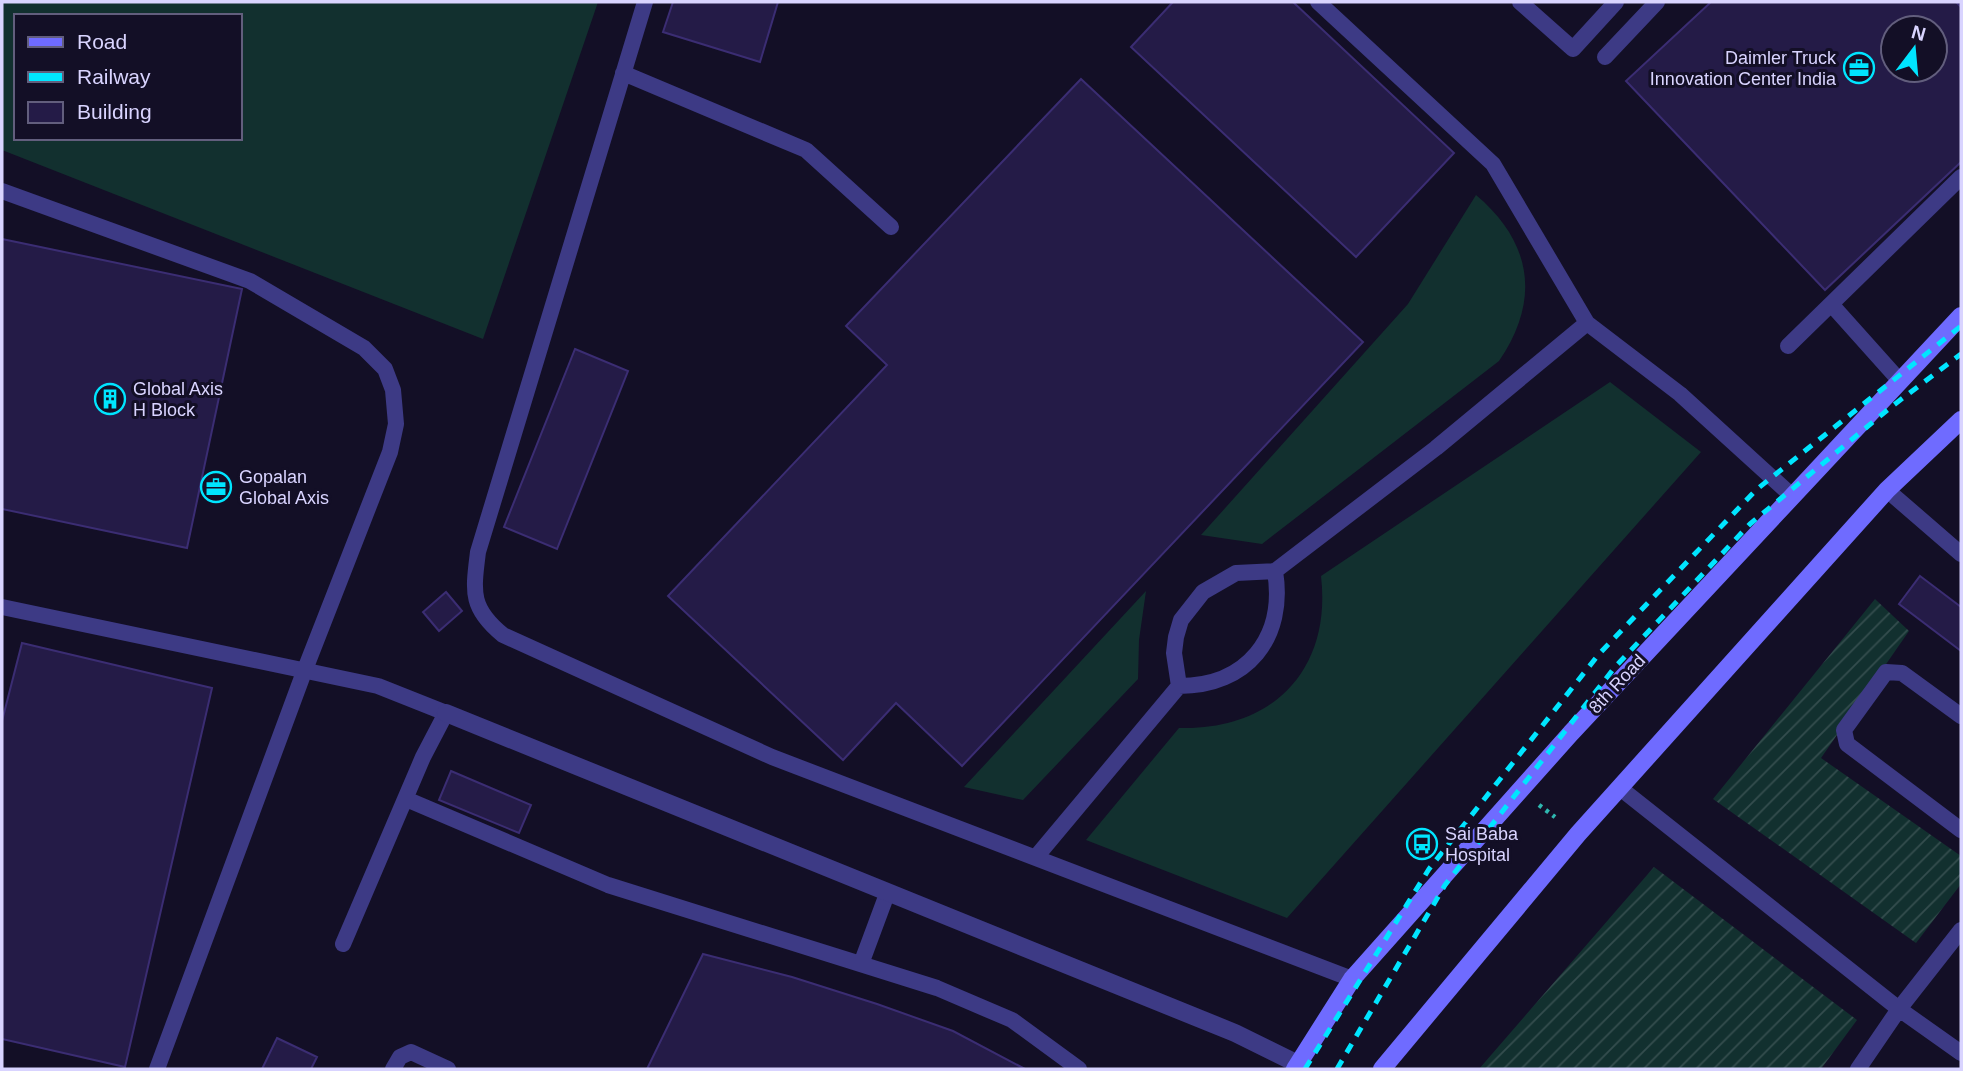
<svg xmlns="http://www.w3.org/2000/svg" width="1963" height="1071" font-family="Helvetica,sans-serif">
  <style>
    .grass { fill: #12302f; fill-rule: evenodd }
    .garden { fill: url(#garden-furrows) }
    .building { fill: #241b47; stroke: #3b2d73; stroke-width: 2; fill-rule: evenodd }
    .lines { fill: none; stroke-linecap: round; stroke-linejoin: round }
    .path { stroke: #2fb8b0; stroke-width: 4.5; stroke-dasharray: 3.5 5; stroke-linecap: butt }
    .lane { stroke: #3d3a85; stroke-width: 16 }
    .street { stroke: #3d3a85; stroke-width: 18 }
    .secondary { stroke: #6f6bff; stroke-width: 18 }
    .rail { stroke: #00e5ff; stroke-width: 5; stroke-dasharray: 10 9; stroke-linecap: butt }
    .labels { text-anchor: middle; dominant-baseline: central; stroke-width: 6; stroke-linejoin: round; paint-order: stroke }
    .poi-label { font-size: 18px; fill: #d9d4ff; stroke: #130f26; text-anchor: start }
    .street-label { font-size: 18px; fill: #d9d4ff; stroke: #130f26 }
  </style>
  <defs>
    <pattern id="garden-furrows" width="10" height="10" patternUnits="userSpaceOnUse" patternTransform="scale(1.75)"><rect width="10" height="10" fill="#12302f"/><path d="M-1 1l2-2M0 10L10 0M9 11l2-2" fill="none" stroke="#344d4e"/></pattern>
  </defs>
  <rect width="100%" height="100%" fill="#130f26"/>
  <path class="grass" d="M2 2H598L483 339 2 150ZM16 16H240V138H16Z
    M1476 195C1532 242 1541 300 1499 361L1262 544 1201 535 1408 304Z
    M1610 382 1701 452 1287 918 1086 840 1179 728C1272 731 1332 670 1321 576Z
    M1146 591 1139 640 1138 679 1023 800 964 787Z"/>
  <path class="garden" d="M1875 599 1909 631 1821 758 1961 856V884L1916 943 1713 799Z
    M1654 867 1857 1020 1821 1069H1479Z"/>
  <path class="building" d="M673 2H778L760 62 663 32Z
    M1173 2H1293L1454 153 1356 257 1131 47Z
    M1711 2H1956L1961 7V162L1825 290 1626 81ZM1893 28H1935V70H1893Z
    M1081 79 1363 342 962 766 896 703 843 760 668 596 887 365 846 326Z
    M2 239 242 289 187 548 2 509Z
    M575 349 628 371 557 549 504 527Z
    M1920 576 1961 607V651L1899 604Z
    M446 592 462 611 439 631 423 612Z
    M22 643 212 688 125 1067 2 1039V721Z
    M451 771 531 805 519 833 439 800Z
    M703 954 792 977 877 1004 953 1031 1025 1069H647Z
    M277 1038 317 1057 311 1069H262Z"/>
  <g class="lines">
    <path class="path" d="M1539 805 1555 817"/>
    <path class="lane" d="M645 2 478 552C473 592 470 608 503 635L772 757 1352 979
      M1318 2 1493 164 1587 323 1680 394 1791 495
      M1520 2 1573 49 1616 2
      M1605 57 1657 2
      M623 73 806 150 891 227
      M2 191 250 281 364 348 385 369 393 390 396 424 390 452 304 672 157 1069
      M1831 304 1899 380
      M1788 346 1961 177
      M1887 490 1961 554
      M2 607 378 686 446 713 423 757 343 944
      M1179 686 1174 653 1176 637 1181 620 1203 592 1236 573 1275 571 1436 448 1587 323
      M1961 716 1902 673 1886 672 1844 730 1847 744 1961 830
      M1620 788 1899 1009 1961 1053
      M406 799 608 885 937 988 1012 1020 1079 1069
      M1036 857 1179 686C1247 686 1286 638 1275 571
      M861 964 887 894
      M393 1069 400 1057 411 1052 448 1069
      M1858 1069 1899 1009 1961 930"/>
    <path class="street" d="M446 713 1235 1033 1298 1064"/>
    <path class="secondary" d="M1295 1069 1352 979 1571 733 1961 316
      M1382 1069 1578 834 1887 490 1961 420"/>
    <path class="rail" d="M1305 1069 1429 869 1599 654 1756 490 1961 326
      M1337 1069 1445 885 1615 667 1750 524 1891 407 1961 354"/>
  </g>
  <defs>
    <g id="office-ring" transform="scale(1.575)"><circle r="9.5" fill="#130f26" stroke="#00e5ff" stroke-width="1.5"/><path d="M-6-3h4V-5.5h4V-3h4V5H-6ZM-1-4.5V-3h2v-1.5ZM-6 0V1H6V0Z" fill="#00e5ff"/></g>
    <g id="building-ring" transform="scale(1.575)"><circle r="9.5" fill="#130f26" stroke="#00e5ff" stroke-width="1.5"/><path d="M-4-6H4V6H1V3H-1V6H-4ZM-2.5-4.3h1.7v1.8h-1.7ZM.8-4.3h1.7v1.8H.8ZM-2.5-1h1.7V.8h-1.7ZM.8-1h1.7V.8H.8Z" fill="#00e5ff"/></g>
    <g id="bus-ring" transform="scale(1.575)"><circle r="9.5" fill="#130f26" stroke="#00e5ff" stroke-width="1.5"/><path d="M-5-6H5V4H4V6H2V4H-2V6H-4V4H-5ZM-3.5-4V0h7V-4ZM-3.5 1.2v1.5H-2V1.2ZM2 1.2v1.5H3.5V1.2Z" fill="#00e5ff"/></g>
  </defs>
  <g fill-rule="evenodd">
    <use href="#office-ring" x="1859" y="68"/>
    <use href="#building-ring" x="110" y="399"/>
    <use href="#office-ring" x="216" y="487"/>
    <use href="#bus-ring" x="1422" y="844"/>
  </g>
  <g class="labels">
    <g class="poi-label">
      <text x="1836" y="58" text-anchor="end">Daimler Truck<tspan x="1836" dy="21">Innovation Center India</tspan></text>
      <text x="133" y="389">Global Axis<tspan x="133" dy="21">H Block</tspan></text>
      <text x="239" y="477">Gopalan<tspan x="239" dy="21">Global Axis</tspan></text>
      <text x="1445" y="834">Sai Baba<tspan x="1445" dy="21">Hospital</tspan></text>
    </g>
    <g class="street-label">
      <text transform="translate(1617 684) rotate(-47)">8th Road</text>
    </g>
  </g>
  <rect width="1963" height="1071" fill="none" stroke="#d9d4ff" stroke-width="7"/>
  <rect x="14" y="14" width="228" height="126" fill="#130f26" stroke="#625e7d" stroke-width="2"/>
  <rect x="28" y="37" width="35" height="10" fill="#6f6bff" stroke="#625e7d" stroke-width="2"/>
  <text x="77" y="49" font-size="21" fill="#d9d4ff">Road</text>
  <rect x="28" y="72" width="35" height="10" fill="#00e5ff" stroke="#625e7d" stroke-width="2"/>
  <text x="77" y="84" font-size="21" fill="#d9d4ff">Railway</text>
  <rect x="28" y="102" width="35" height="21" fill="#241b47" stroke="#625e7d" stroke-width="2"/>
  <text x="77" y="119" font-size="21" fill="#d9d4ff">Building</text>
  <g transform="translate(1914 49) rotate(16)"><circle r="33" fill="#130f26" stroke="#625e7d" stroke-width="2"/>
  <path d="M0-5L12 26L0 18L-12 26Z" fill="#00e5ff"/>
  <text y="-10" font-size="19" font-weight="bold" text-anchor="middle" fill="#d9d4ff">N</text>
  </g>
</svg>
